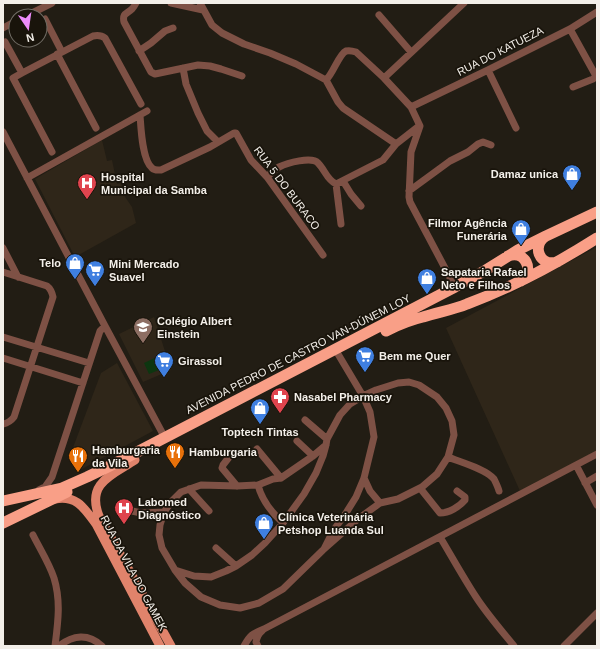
<svg xmlns="http://www.w3.org/2000/svg" width="600" height="649" font-family="Arial,sans-serif">
  <style>
    .built { fill: #2f2619 }
    .green { fill: #0d3610 }
    .lines { fill: none; stroke-linecap: round; stroke-linejoin: round }
    .minor { stroke: #7e5145; stroke-width: 7 }
    .major { stroke: #e0836b; stroke-width: 9 }
    .highway { stroke: #f99f87; stroke-width: 11 }
    .labels { text-anchor: middle; dominant-baseline: central; stroke-width: 3.5; stroke-linejoin: round; paint-order: stroke }
    .street-label { font-size: 11px; fill: #f3efe9; stroke: #19140b }
    .poi-label { font-size: 11px; font-weight: bold; fill: #f3efe9; stroke: #19140b; text-anchor: start }
  </style>
  <rect width="100%" height="100%" fill="#221d14"/>
  <path class="built" d="M102 140 107 161 112 160 117 184 121 183 124 191 123 194 132 207 136 223 75 257 35 179Z
    M597 247V451L520 491 446 328Z
    M154 317 171 370 143 382 119 334Z
    M117 363 153 431 82 469 71 453 101 373Z"/>
  <path class="green" d="M159 356 164 368 149 374 144 363Z"/>
  <g class="lines">
    <path class="minor" d="M136 3C135 5 134 7 132 9 127 14 122 13 124 22L151 72 155 74 198 65 210 66 221 69 242 76
      M171 3 203 10
      M200 3 212 25 222 33 244 44 270 53 296 64 326 80C333 74 339 54 346 51 350 50 353 51 356 52L384 78 411 107 420 126 411 152 409 197 410 202 455 287
      M379 15 411 52
      M26 16 52 3
      M45 19 62 52
      M3 28 16 21
      M570 29 596 76 593 79 573 87
      M5 42 22 73
      M139 51 151 43 165 31 173 28
      M57 54 96 128
      M183 68 186 84 198 113 207 131 218 142
      M488 70 516 128
      M384 78 464 3
      M326 80 338 102 343 108 396 144
      M411 107 488 70 570 29 597 12
      M140 115C141 128 142 160 152 168 155 171 158 170 161 170L210 147 234 133H236L251 160 267 177 323 255
      M3 132 105 326 165 438
      M52 152 13 78 22 73 93 36C98 35 101 35 105 38L141 104
      M267 177C271 173 275 169 279 167 287 163 312 156 318 163 325 170 327 180 336 184L383 160 396 144 419 126
      M27 178 147 111
      M343 181 351 194 361 206
      M336 184 341 224
      M409 191 450 161 468 152 478 144 483 142 491 145
      M3 248 18 277
      M3 272 47 286C51 289 52 292 53 297L14 417C11 421 8 423 3 424
      M3 337 89 363
      M3 358 83 383
      M305 420 327 439
      M297 441 313 456
      M257 449 281 478
      M230 456 223 465 222 468 237 486
      M448 457C460 462 486 469 494 479 496 483 498 487 499 491
      M576 465 597 505
      M364 478 370 491 380 503
      M585 483 597 476
      M258 485C262 501 271 512 283 523
      M420 488 440 513C449 513 459 507 465 500V497L457 491
      M189 489 209 511
      M39 490 45 487 52 477 100 331 105 326
      M132 511 141 513 164 512
      M33 535C40 549 49 563 54 578 61 601 58 622 55 646
      M440 537C452 557 463 577 476 597 487 614 501 630 514 646
      M216 548 236 566
      M324 549 333 531 346 513 356 497 364 478 374 437 370 412 363 396 338 354
      M175 570 194 576 211 577 226 571 236 566 252 555 265 543 283 523 304 494 316 473 323 456 326 445 327 439 340 415 350 404 363 396 376 390 398 383 409 382 419 385 437 397 446 408 452 421 454 435 448 457 437 474 422 487 398 499 380 503 358 519 323 550 283 589 259 603 240 608 220 605 201 597 185 583 175 570 162 548 159 535 160 525 164 512 172 501 181 492 201 485 237 486 258 485 273 479 281 478 313 456 326 445
      M59 646C73 635 88 633 102 646
      M244 646C250 635 252 634 264 629L597 454
      M258 646 256 642C257 637 258 634 262 631
      M564 646 597 613"/>
    <path class="major" d="M135 460C112 475 86 483 99 516L171 646
      M55 499C77 495 84 508 96 524L160 646"/>
    <path class="highway" d="M546 236C531 246 540 267 557 262
      M508 256C525 250 535 270 521 281
      M386 331C398 325 410 320 423 317 438 312 453 310 467 304 513 287 556 264 597 238
      M3 501 62 488 87 477 116 463 455 287 486 270 518 250 546 236 597 212
      M3 523 67 492"/>
  </g>
  <defs>
    <g id="shop-pin" transform="scale(1)"><path d="M0 17L-7.5 6A9.5 9.5 0 1 1 7.5 6Z" fill="#3f7fe0" stroke="#19140b"/><path d="M-5-2.5h2.3a2.7 3.5 0 0 1 5.4 0H5L5.5 6h-11ZM-1.5-2.5h3a1.5 2.3 0 0 0-3 0Z" fill="#fff"/></g>
    <g id="hospital-pin" transform="scale(1)"><path d="M0 17L-7.5 6A9.5 9.5 0 1 1 7.5 6Z" fill="#e0444e" stroke="#19140b"/><path d="M-5-5h3v3.5h4V-5h3V5h-3V1.5h-4V5h-3Z" fill="#fff"/></g>
    <g id="supermarket-pin" transform="scale(1)"><path d="M0 17L-7.5 6A9.5 9.5 0 1 1 7.5 6Z" fill="#3f7fe0" stroke="#19140b"/><path d="M-6-5.5h2.5l.6 2H6L4.5 2H-2.5L-4.4-4H-6ZM-1.5 3.2a1.3 1.3 0 1 0 .1 0ZM3 3.2a1.3 1.3 0 1 0 .1 0Z" fill="#fff"/></g>
    <g id="university-pin" transform="scale(1)"><path d="M0 17L-7.5 6A9.5 9.5 0 1 1 7.5 6Z" fill="#8d6e63" stroke="#19140b"/><path d="M0-5L7-2L0 1L-7-2ZM-4 1L0 2.5L4 1V4Q0 6-4 4Z" fill="#fff"/></g>
    <g id="pharmacy-pin" transform="scale(1)"><path d="M0 17L-7.5 6A9.5 9.5 0 1 1 7.5 6Z" fill="#e0444e" stroke="#19140b"/><path d="M-2-6h4v4h4v4h-4v4h-4v-4h-4v-4h4Z" fill="#fff"/></g>
    <g id="restaurant-pin" transform="scale(1)"><path d="M0 17L-7.5 6A9.5 9.5 0 1 1 7.5 6Z" fill="#e8710a" stroke="#19140b"/><path d="M-5-6h1v4h1v-4h1v4h1v-4h1v5L-1.5 .5V6h-2V.5L-5-1ZM5-6V6H3V1.5H1.5Q1.5-4 5-6Z" fill="#fff"/></g>
  </defs>
  <g fill-rule="evenodd">
    <use href="#shop-pin" x="572" y="174"/>
    <use href="#hospital-pin" x="87" y="183"/>
    <use href="#shop-pin" x="521" y="229"/>
    <use href="#shop-pin" x="75" y="263"/>
    <use href="#supermarket-pin" x="95" y="270"/>
    <use href="#shop-pin" x="427" y="278"/>
    <use href="#university-pin" x="143" y="327"/>
    <use href="#supermarket-pin" x="365" y="356"/>
    <use href="#supermarket-pin" x="164" y="361"/>
    <use href="#pharmacy-pin" x="280" y="397"/>
    <use href="#shop-pin" x="260" y="408"/>
    <use href="#restaurant-pin" x="175" y="452"/>
    <use href="#restaurant-pin" x="78" y="456"/>
    <use href="#hospital-pin" x="124" y="508"/>
    <use href="#shop-pin" x="264" y="523"/>
  </g>
  <g class="labels">
    <g class="street-label">
      <text transform="translate(500 51) rotate(-27)">RUA DO KATUEZA</text>
      <text transform="translate(287 188) rotate(53)">RUA 5 DO BURACO</text>
      <text transform="translate(298 354) rotate(-27)">AVENIDA PEDRO DE CASTRO VAN-DÚNEM LOY</text>
      <text transform="translate(134 573) rotate(62)">RUA DA VILA DO GAMEK</text>
    </g>
    <g class="poi-label">
      <text x="558" y="174" text-anchor="end">Damaz unica</text>
      <text x="101" y="177">Hospital<tspan x="101" dy="13">Municipal da Samba</tspan></text>
      <text x="507" y="223" text-anchor="end">Filmor Agência<tspan x="507" dy="13">Funerária</tspan></text>
      <text x="61" y="263" text-anchor="end">Telo</text>
      <text x="109" y="264">Mini Mercado<tspan x="109" dy="13">Suavel</tspan></text>
      <text x="441" y="272">Sapataria Rafael<tspan x="441" dy="13">Neto e Filhos</tspan></text>
      <text x="157" y="321">Colégio Albert<tspan x="157" dy="13">Einstein</tspan></text>
      <text x="379" y="356">Bem me Quer</text>
      <text x="178" y="361">Girassol</text>
      <text x="294" y="397">Nasabel Pharmacy</text>
      <text x="260" y="432" text-anchor="middle">Toptech Tintas</text>
      <text x="92" y="450">Hamburgaria<tspan x="92" dy="13">da Vila</tspan></text>
      <text x="189" y="452">Hamburgaria</text>
      <text x="138" y="502">Labomed<tspan x="138" dy="13">Diagnóstico</tspan></text>
      <text x="278" y="517">Clínica Veterinária<tspan x="278" dy="13">Petshop Luanda Sul</tspan></text>
    </g>
  </g>
  <rect width="600" height="649" fill="none" stroke="#f3efe9" stroke-width="8"/>
  <g transform="translate(28 28) rotate(167)"><circle r="19" fill="#19140b" stroke="#706c64"/>
  <path d="M0-3L7 15L0 10L-7 15Z" fill="#ec8cfa"/>
  <text y="-6" font-size="11" font-weight="bold" text-anchor="middle" fill="#f3efe9">N</text>
  </g>
</svg>
